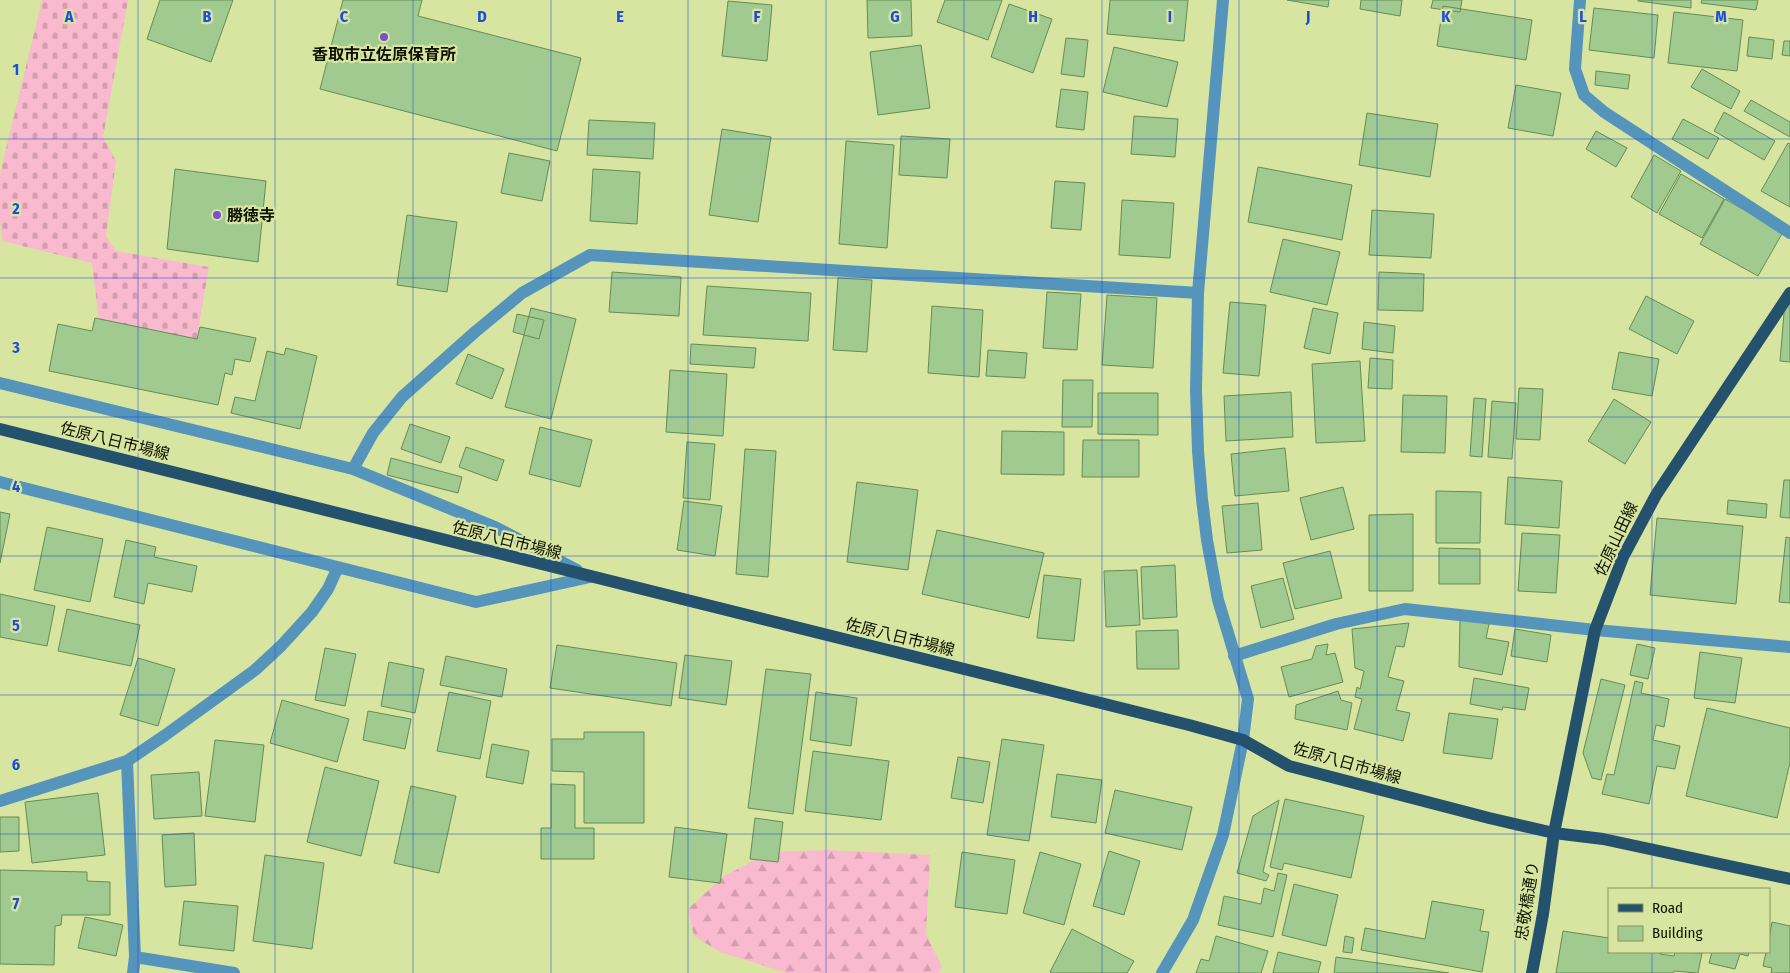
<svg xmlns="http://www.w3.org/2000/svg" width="1790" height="973" font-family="'Fira Sans Condensed','Noto Sans JP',sans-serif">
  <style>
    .forest { fill: url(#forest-firs) }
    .cemetery { fill: url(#cemetery-stones) }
    .building { fill: #a0ca90; stroke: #658c55 }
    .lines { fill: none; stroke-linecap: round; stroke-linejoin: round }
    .minor { stroke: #5594bb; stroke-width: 12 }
    .major { stroke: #24516b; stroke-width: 12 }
    .grid { fill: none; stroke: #1d4ed8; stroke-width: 1; stroke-opacity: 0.55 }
    .poi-dot { fill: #7c4fc8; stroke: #d8e5a0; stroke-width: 2 }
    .labels { text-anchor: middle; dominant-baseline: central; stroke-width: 4.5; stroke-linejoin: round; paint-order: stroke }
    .poi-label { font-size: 16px; font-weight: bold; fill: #0f1200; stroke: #d8e5a0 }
    .street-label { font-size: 16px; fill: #0f1200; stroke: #d8e5a0 }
    .grid-label { font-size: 16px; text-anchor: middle; font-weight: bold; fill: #1d4ed8; stroke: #d8e5a0; stroke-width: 4.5; stroke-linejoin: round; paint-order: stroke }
  </style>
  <defs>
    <pattern id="forest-firs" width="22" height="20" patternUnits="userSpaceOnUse" patternTransform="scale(1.25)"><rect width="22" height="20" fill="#f9b9ce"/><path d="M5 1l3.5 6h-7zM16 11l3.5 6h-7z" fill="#d49eaf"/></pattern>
    <pattern id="cemetery-stones" width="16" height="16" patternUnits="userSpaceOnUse" patternTransform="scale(1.25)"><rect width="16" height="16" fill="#f9b9ce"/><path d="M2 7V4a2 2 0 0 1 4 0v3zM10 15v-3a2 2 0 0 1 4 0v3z" fill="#d49eaf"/></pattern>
  </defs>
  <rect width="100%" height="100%" fill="#d8e5a0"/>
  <path class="forest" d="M828 850 930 855 926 934 942 967 938 973H787L720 952 694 936 688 909 724 876 770 852Z"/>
  <path class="cemetery" d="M42 0H128L103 137 116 161 106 236 116 251 209 267 196 342 100 329 92 263 2 241 0 219V174Z"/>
  <path class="building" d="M160 0H233L211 62 147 39Z
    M343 0H422L418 16 581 58 557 151 320 89Z
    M867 0H911L912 36 868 38Z
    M945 0H1002L988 40 937 22Z
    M1110 0H1188L1184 41 1107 34Z
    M1287 0H1329L1328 7Z
    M1361 0H1402L1400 16 1360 9Z
    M1433 0H1462L1460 12 1431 8Z
    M1638 0H1691V8L1638 1Z
    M1702 0H1758L1756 10 1701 3Z
    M728 1 772 5 767 61 722 56Z
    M1009 4 1052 19 1033 73 991 57Z
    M1443 6 1532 20 1526 60 1437 46Z
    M1594 8 1658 15 1654 58 1589 50Z
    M1674 12 1743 20 1737 71 1668 63Z
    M1749 37 1774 40 1772 59 1747 56Z
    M1066 38 1088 40 1084 77 1061 74Z
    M1784 41H1790V56L1782 55Z
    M921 45 930 108 878 115 870 52Z
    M1114 47 1178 62 1167 107 1103 92Z
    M1702 69 1740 91 1731 109 1691 87Z
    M1596 71 1630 75 1628 89 1595 85Z
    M1516 85 1561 93 1553 136 1508 128Z
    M1061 89 1088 92 1084 130 1056 127Z
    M1751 100 1790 122V137L1744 111Z
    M1724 112 1775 141 1764 160 1714 131Z
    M1367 113 1438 124 1430 177 1359 165Z
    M1134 116 1178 119 1175 157 1131 154Z
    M1683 119 1719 138 1708 159 1672 139Z
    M589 120 655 123 653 159 587 155Z
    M722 129 771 137 758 222 709 215Z
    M1596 131 1627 148 1616 167 1586 149Z
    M901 136 950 139 947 178 899 175Z
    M846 141 894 145 887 248 839 244Z
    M1788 143 1790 144V207L1761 191Z
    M509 153 550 161 542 201 501 193Z
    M1654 155 1681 171 1657 213 1631 197Z
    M1258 167 1352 185 1342 240 1248 222Z
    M175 169 266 181 258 262 167 249Z
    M593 169 640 172 637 224 590 221Z
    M1681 174 1724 199 1702 238 1659 214Z
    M1055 181 1085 183 1081 230 1051 228Z
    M1725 199 1783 232 1758 276 1700 244Z
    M1122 200 1174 203 1170 258 1119 255Z
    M1372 210 1434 214 1431 258 1369 255Z
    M407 215 457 222 447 292 397 285Z
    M1283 239 1340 252 1327 305 1270 292Z
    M612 272 681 277 679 316 609 312Z
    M1379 272 1424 274 1423 311 1378 310Z
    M838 278 872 280 867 352 833 350Z
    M707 286 811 293 808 341 703 335Z
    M1047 292 1081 294 1077 350 1043 348Z
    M1107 295 1157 298 1153 368 1102 365Z
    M1646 296 1694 321 1677 354 1629 329Z
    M1785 301H1790V362L1780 361Z
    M1230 302 1266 305 1259 376 1223 373Z
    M932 306 983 310 979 377 928 373Z
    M531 308 576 319 551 419 505 407Z
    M1313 308 1338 313 1330 354 1304 348Z
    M517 314 544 320 539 339 513 332Z
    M95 318 197 339 200 327 256 338 250 362 235 359 232 375 225 373 218 405 49 371 58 324 92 331Z
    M1364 322 1395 326 1393 353 1362 349Z
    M691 344 756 348 754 368 690 364Z
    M286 348 317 356 300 429 231 413 235 397 255 401 267 351 284 355Z
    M988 350 1027 353 1025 378 986 376Z
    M1619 352 1659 359 1652 396 1612 389Z
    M468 354 504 369 492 399 456 384Z
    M1370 358 1393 360 1392 389 1368 388Z
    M1360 361 1365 441 1316 443 1312 364Z
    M670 370 727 374 723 436 666 432Z
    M1063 380H1093L1092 427H1062Z
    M1519 388 1543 389 1540 440 1516 439Z
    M1291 392 1293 437 1226 441 1224 396Z
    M1098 393H1158V435L1098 434Z
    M1403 395 1447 396 1445 453 1401 452Z
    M1474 398 1486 399 1482 457 1470 456Z
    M1614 399 1651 422 1625 464 1588 441Z
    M1492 401 1516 403 1512 459 1488 457Z
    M410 424 450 437 441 463 401 449Z
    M540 427 592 440 580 487 529 474Z
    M1002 431 1064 432V475L1001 474Z
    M1083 440H1139V477H1082Z
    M687 442 715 444 710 500 683 498Z
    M466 447 504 460 497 481 459 467Z
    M1285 448 1289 491 1235 496 1231 454Z
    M745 449 776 451 768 577 736 574Z
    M391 458 462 477 458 493 387 475Z
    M1508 477 1562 481 1559 528 1505 524Z
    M1784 480H1790V518L1780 517Z
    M857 482 918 490 908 570 847 562Z
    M1343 487 1354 529 1311 540 1300 498Z
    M1436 491 1481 492 1480 543H1436Z
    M1728 500 1767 504 1766 518 1727 514Z
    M684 501 722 506 715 556 677 550Z
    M1258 503 1262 550 1227 553 1222 506Z
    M0 512 10 514 0 563Z
    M1413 514V591H1369V515Z
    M1657 518 1743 526 1736 604 1650 595Z
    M47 527 103 539 90 602 34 590Z
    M937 530 1044 553 1029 618 922 594Z
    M1522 533 1560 535 1556 593 1518 591Z
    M1786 537 1790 538V603L1779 602Z
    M126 540 156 547 154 557 197 566 192 592 148 583 144 604 114 597Z
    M1439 548 1480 549V584H1439Z
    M1330 551 1342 598 1295 609 1283 563Z
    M1175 565 1177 617 1143 619 1141 567Z
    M1137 570 1140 625 1106 627 1104 571Z
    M1044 575 1081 579 1074 641 1037 638Z
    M1283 578 1294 619 1261 628 1251 586Z
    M0 594 55 606 47 646 0 637Z
    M67 609 140 625 131 666 58 651Z
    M1460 618 1489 624 1486 638 1509 642 1502 675 1459 667Z
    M1409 623 1404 647 1396 646 1388 677 1404 681 1396 710 1410 713 1403 741 1354 729 1362 699 1355 697 1357 687 1360 689 1364 671 1355 668 1352 629Z
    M1515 629 1551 635 1547 662 1511 656Z
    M1178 630 1179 669H1137L1136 631Z
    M1328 644 1326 655 1335 653 1343 682 1289 697 1281 667 1312 659 1316 646Z
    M1637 644 1655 648 1648 679 1630 675Z
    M557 645 677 663 671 706 550 688Z
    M325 648 356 654 345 706 315 700Z
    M1700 652 1742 658 1735 703 1694 698Z
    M685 655 732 661 726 705 679 698Z
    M446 656 507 669 502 697 440 685Z
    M138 658 175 669 158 726 120 715Z
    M389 662 424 669 415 713 381 706Z
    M766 669 811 674 793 814 748 808Z
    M1474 678 1529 688 1525 710 1503 707 1502 710 1470 704Z
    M1601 679 1625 685 1601 780 1592 778 1583 753Z
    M1635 681 1643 683 1641 693 1669 699 1664 727 1656 725 1653 740 1680 746 1675 769 1657 766 1649 804 1602 794 1607 774 1614 775Z
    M1338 691 1341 700 1352 703 1347 730 1295 719 1296 705Z
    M449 692 491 701 480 759 437 751Z
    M816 692 857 698 851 746 810 740Z
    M282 700 349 719 337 762 270 743Z
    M1707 708 1790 728V763L1777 818 1686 796Z
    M368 711 411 719 405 749 363 740Z
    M1449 713 1498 719 1492 759 1443 753Z
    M584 732H644V823H584V772L552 771V739H584Z
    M1002 739 1044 745 1029 841 987 835Z
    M215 740 264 745 255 822 205 816Z
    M492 744 529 751 523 784 486 777Z
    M813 751 889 761 881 820 805 811Z
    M958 757 990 762 983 803 951 798Z
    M325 767 379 781 361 856 307 842Z
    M199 772 202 816 154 819 151 775Z
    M1057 774 1102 780 1096 823 1051 817Z
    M551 784 575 785V828H594V859H541V828H551Z
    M411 786 456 796 439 873 394 863Z
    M1115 790 1192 807 1182 850 1105 833Z
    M98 793 105 855 32 863 25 802Z
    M1285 799 1364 816 1351 878 1284 863 1282 870 1270 867Z
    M1279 800 1263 872 1269 875 1266 881 1237 873 1253 816Z
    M0 817H19V851L0 852Z
    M755 818 783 822 778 862 750 859Z
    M675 827 727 834 720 883 669 877Z
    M194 833 196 885 165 887 162 835Z
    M1109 851 1140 861 1124 915 1093 906Z
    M962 852 1015 860 1007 914 955 907Z
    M1040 852 1081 864 1064 925 1023 913Z
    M265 855 324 863 312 949 253 941Z
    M0 870 87 872V881L110 882V915H62L61 925 55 926 54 965 0 964Z
    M1278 873 1287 875 1273 937 1218 925 1224 896 1261 904 1264 888 1274 891Z
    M1294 884 1338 895 1326 946 1282 935Z
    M184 901 238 906 234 951 179 945Z
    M1432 901 1484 910 1480 931 1489 932 1482 972 1361 950 1365 928 1425 939Z
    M85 917 123 925 116 956 78 948Z
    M1772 922 1790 926V973H1771L1772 968 1763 966 1766 952H1769V939Z
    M1072 929 1134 961 1127 973H1053L1050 972Z
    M1563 931 1609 938V952H1660V954L1674 956 1675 952 1702 953 1698 973 1674 971 1673 973H1556Z
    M1216 936 1268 951 1261 973H1196L1201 959 1209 961Z
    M1345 936 1354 938 1352 953 1343 952Z
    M1278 952 1321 962 1318 973H1273Z
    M1712 952H1749L1748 956 1740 954 1735 969 1709 963Z
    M1336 957 1449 973H1334Z"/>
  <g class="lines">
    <path class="minor" d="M1580 0 1575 69 1584 95 1604 112 1790 233
      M0 383 353 469 495 527 577 570
      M353 469 373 433 402 397 475 332 522 293 590 255 1198 293
      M0 482 476 602 590 577
      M1234 656 1336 624 1405 609 1595 630 1790 647
      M127 761 135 957 133 973
      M0 801 127 761 164 736 255 670 281 646 312 612 328 589 338 567
      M135 957 234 973
      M1162 973 1193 920 1223 835 1243 740 1248 699 1218 600 1207 540 1202 499 1198 451 1196 390 1198 293 1223 0"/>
    <path class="major" d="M0 429 1189 725 1243 740 1289 766 1489 818 1554 833 1603 839 1790 879
      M1532 973 1543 914 1554 833 1595 630 1623 557 1656 495 1790 293"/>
  </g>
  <path class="grid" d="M138 0V973M275 0V973M413 0V973M551 0V973M688 0V973M826 0V973M964 0V973M1102 0V973M1239 0V973M1377 0V973M1515 0V973M1652 0V889M0 139H1790M0 278H1790M0 417H1790M0 556H1790M0 695H1790M0 834H1790M1652 952V973"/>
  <g class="poi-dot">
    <circle cx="384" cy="37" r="5"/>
    <circle cx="217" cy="215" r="5"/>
  </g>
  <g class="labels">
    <g class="poi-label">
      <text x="384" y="54">香取市立佐原保育所</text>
      <text x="227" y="215" text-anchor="start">勝徳寺</text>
    </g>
    <g class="street-label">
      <text transform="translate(115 441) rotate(14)">佐原八日市場線</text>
      <text transform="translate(1616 539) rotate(-65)">佐原山田線</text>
      <text transform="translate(507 540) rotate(14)">佐原八日市場線</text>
      <text transform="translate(900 637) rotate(14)">佐原八日市場線</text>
      <text transform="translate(1347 763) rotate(16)">佐原八日市場線</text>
      <text transform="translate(1527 901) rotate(-81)">忠敬橋通り</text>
    </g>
  </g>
  <g class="grid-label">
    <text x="69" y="22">A</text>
    <text x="207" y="22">B</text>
    <text x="344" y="22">C</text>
    <text x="482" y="22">D</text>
    <text x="620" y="22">E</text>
    <text x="757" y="22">F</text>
    <text x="895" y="22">G</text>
    <text x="1033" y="22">H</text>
    <text x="1170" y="22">I</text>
    <text x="1308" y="22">J</text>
    <text x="1446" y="22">K</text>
    <text x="1583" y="22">L</text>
    <text x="1721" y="22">M</text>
    <text x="16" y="75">1</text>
    <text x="16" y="214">2</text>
    <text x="16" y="353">3</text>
    <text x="16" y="492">4</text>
    <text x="16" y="631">5</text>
    <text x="16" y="770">6</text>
    <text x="16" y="909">7</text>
  </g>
  <rect x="1608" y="888" width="162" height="65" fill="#d8e5a0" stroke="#889160"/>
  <rect x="1618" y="904" width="25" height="8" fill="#24516b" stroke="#889160"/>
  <text x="1652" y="913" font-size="15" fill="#0f1200">Road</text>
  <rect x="1618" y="926" width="25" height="15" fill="#a0ca90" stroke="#889160"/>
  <text x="1652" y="938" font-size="15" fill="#0f1200">Building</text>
</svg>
